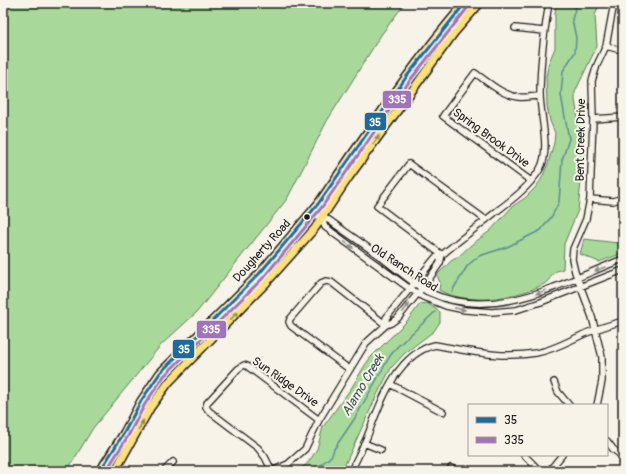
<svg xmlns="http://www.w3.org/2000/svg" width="626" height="474" font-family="Pangolin,sans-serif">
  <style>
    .green { fill: #a8d99a; stroke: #627a5b }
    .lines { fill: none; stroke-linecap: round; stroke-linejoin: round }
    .stream { stroke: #5b8c91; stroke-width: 1.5 }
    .minor-casing { stroke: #1c1c1c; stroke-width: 8 }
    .major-casing { stroke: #1c1c1c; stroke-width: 10 }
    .minor { stroke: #f7f3e8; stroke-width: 5.5 }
    .major { stroke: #fbe080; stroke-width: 7 }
    .bus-1-casing { stroke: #f7f3e8; stroke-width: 6 }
    .bus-2-casing { stroke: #f7f3e8; stroke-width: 6 }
    .bus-1 { stroke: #1e6b9b; stroke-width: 3 }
    .bus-2 { stroke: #a173ba; stroke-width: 3 }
    .oneway { fill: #978853 }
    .oneway2 { fill: #94928c }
    .bus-dot { fill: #1c1c1c; stroke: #f7f3e8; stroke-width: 1.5 }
    .labels { text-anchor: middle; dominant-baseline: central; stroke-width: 4; stroke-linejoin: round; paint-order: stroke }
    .street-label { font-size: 12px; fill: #1c1c1c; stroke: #f7f3e8 }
    .water-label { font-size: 13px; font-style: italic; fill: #3c5456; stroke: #f7f3e8 }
    .line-badge { stroke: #f7f3e8; stroke-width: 1.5 }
    .badge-label { font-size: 11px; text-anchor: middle; font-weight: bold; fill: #fff }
  </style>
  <rect width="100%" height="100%" fill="#f7f3e8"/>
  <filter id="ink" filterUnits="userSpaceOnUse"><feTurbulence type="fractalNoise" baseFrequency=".025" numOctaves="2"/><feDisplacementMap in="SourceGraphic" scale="8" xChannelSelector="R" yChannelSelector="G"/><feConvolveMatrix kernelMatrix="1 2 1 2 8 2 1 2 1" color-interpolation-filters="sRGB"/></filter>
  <g filter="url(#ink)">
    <path class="green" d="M3 3H405L381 35 327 121 287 199 197 312 161 345 93 428 70 466 65 471H3Z
      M556 3H600L595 15 597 46 575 92V100L584 153 583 163 578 210 564 244 563 269C547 273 554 278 544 284 541 286 537 287 533 289 506 299 466 305 439 290L440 283 437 275 451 261 458 257 471 245 490 231 513 206 525 198 535 188 541 180 548 164 554 143 555 133 550 121 547 106 546 76 549 62 555 48V14Z
      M584 239 618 243 623 239V253L599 262 580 254Z
      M427 303 440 312V322L434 331 405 353 391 368 377 395 342 471H296L306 465 312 457 317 449 323 427 352 387 365 365 371 357 408 320 420 304Z"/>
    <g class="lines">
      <path class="stream" d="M452 291 468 265 479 256 507 247 541 230 552 216 559 202 562 160 569 139 561 95 563 71 575 52 576 38 572 19 577 3
        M313 471 329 458 332 455 334 449 355 418 390 356 397 347 435 312"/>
      <g class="minor-casing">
        <path id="minor" d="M515 28 544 31
          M606 46 617 49
          M593 119 623 117
          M531 181 443 116 475 73C488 82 502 95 518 97 525 98 533 96 540 96
          M590 199 613 201 623 198
          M312 211 321 218 329 220C348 234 368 247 386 261 399 271 413 284 428 292 495 323 561 283 623 259
          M321 218 325 227 406 286 423 297 446 306 465 310 492 312 516 310 541 302 623 270
          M442 255 377 206 409 164 486 220
          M386 325V318L435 258 442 255C460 239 479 226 497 211 513 199 530 186 540 169 551 150 540 115 540 94 540 63 544 33 549 3
          M349 369 291 326 289 322 290 319 321 283 326 281 331 282 386 325
          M554 382 558 392 569 405
          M390 384 443 412
          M597 405 602 381V357L592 317 575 272 572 259 573 249 586 219 590 199 593 119 592 81 597 65 606 46 614 3
          M607 441 613 449 623 457
          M364 443 381 450
          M524 455 540 471
          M451 468 456 471
          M164 471 173 462
          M272 471 288 464 305 449 319 420 366 343 386 325 391 323 398 318 427 282 440 263 442 255
          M272 471 265 457 258 448 209 411 206 407 207 403 238 369 244 365 247 366 319 420
          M351 471C356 460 362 449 367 437 380 404 396 354 435 345 469 351 502 359 536 353 553 350 567 342 582 335 595 329 609 325 623 321
          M549 471 562 455"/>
      </g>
      <g class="major-casing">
        <path id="major" d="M100 471 124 433 141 401 160 373 259 274 318 204C365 136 411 65 465 3
          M115 471 150 408 169 382 267 282 315 228 349 177 454 33 480 3"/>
      </g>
      <use href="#minor" class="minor"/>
      <use href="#major" class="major"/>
      <g class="bus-1-casing">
        <path id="bus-1" d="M100 471 124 433 141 401 160 373 259 274 318 204 407 76 465 3"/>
      </g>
      <g class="bus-2-casing">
        <path id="bus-2" d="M106 471 128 436 145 404 164 376 263 278 322 207 411 79 469 6"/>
      </g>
      <use href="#bus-1" class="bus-1"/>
      <use href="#bus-2" class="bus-2"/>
    </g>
    <defs><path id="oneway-solid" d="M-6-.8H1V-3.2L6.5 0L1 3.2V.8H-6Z"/></defs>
    <g class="oneway">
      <use href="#oneway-solid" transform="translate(376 140) rotate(-54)"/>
      <use href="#oneway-solid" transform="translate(234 316) rotate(-45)"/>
      <use href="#oneway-solid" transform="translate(141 425) rotate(-61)"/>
    </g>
    <g class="oneway2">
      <use href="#oneway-solid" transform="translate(349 245) rotate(37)"/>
      <use href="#oneway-solid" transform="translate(600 269) rotate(157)"/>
      <use href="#oneway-solid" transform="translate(541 292) rotate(159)"/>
      <use href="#oneway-solid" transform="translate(406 308) rotate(-52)"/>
      <use href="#oneway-solid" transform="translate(460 309) rotate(11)"/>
    </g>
  </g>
  <circle class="bus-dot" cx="307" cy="217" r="3.5"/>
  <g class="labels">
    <g class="street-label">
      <text transform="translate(491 138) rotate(36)">Spring Brook Drive</text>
      <text transform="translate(581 140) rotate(-89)">Bent Creek Drive</text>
      <text transform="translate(262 251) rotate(-48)">Dougherty Road</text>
      <text transform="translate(404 268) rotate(33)">Old Ranch Road</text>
      <text transform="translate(285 382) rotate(35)">Sun Ridge Drive</text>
    </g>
    <g class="water-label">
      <text transform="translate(363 385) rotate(-59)">Alamo Creek</text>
    </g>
  </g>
  <g class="line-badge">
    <rect x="382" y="90" width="30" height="19" rx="4" fill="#a173ba"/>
    <rect x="364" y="112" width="23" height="19" rx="4" fill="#1e6b9b"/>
    <rect x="196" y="320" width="31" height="19" rx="4" fill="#a173ba"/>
    <rect x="172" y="339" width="23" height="20" rx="4" fill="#1e6b9b"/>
  </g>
  <g class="badge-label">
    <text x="397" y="103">335</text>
    <text x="375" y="126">35</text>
    <text x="211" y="333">335</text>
    <text x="184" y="353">35</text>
  </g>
  <rect width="626" height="474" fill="none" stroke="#f7f3e8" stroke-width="16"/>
  <rect x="8" y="8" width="610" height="458" fill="none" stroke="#1c1c1c" stroke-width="1.5" filter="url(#ink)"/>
  <rect x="468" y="404" width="140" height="52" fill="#f7f3e8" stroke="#9f9d96"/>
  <rect x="476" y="417" width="20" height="6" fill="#1e6b9b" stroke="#9f9d96"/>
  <text x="504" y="424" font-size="12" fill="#1c1c1c">35</text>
  <rect x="476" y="437" width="20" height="6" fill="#a173ba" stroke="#9f9d96"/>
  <text x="504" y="444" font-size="12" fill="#1c1c1c">335</text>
</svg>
